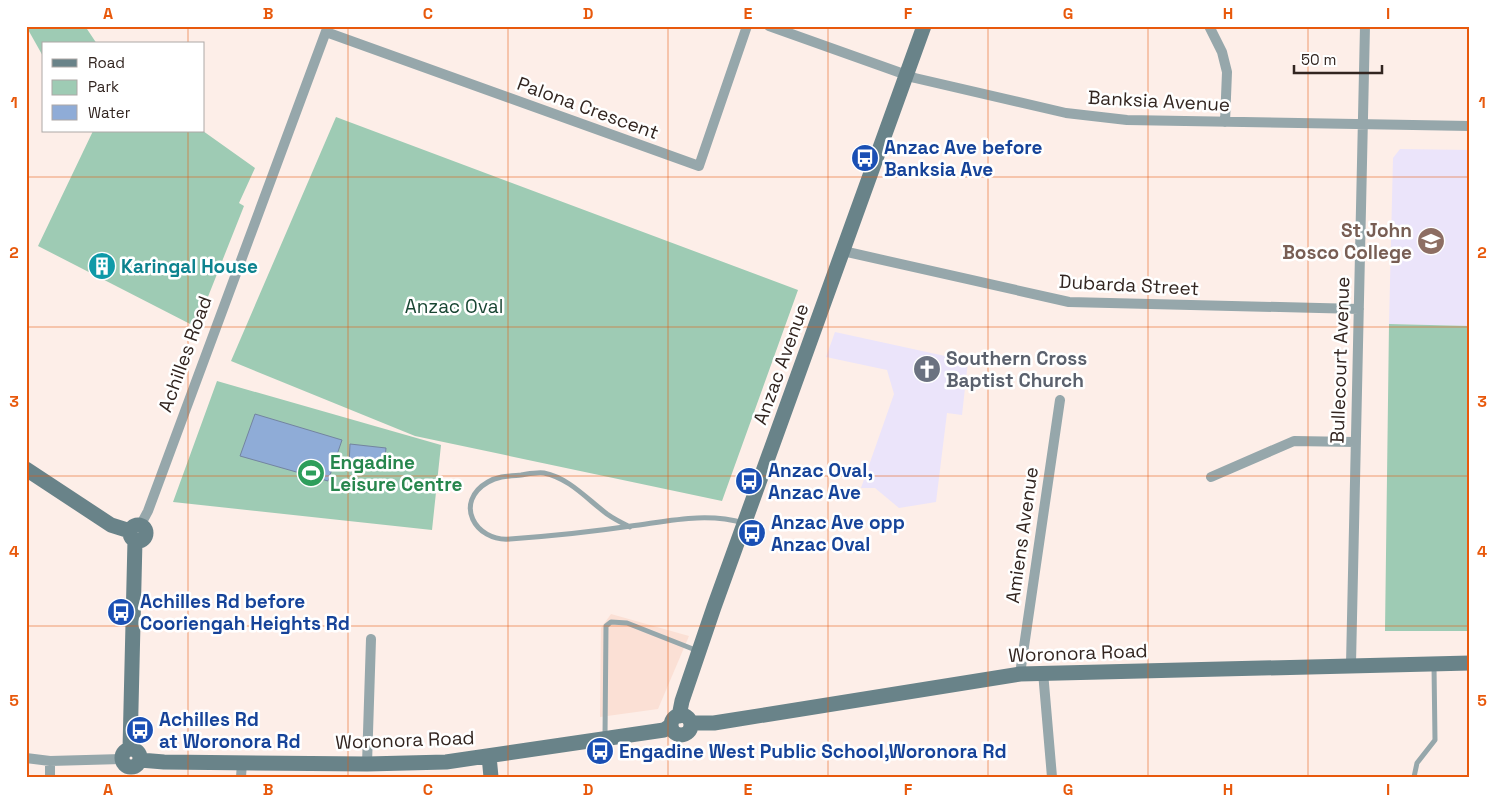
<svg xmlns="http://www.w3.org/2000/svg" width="1496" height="803" font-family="'Space Grotesk',sans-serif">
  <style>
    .built { fill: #fbe0d5 }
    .education { fill: #ebe4fa }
    .green { fill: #9ecbb4 }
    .water { fill: #8facd7; stroke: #7384a0 }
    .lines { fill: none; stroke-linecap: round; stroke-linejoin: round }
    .lane { stroke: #96a7ab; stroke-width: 5 }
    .street { stroke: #96a7ab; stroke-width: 10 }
    .secondary { stroke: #698389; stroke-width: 15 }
    .grid { fill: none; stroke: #e8590c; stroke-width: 1; stroke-opacity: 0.55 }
    .labels { text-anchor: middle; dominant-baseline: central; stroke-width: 5; stroke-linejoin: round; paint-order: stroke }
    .street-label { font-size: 19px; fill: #322520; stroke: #fff }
    .transit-label { font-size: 19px; font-weight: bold; fill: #164399; stroke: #fff; text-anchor: start }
    .education-label { font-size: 19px; font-weight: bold; fill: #785e54; stroke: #fff; text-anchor: end }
    .culture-label { font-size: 19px; font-weight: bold; fill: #0d838f; stroke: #fff; text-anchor: start }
    .park-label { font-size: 19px; fill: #194633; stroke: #fff }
    .worship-label { font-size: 19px; font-weight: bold; fill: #5b616d; stroke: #fff; text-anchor: start }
    .leisure-label { font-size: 19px; font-weight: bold; fill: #27864d; stroke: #fff; text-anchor: start }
    .neatline { fill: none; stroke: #e8590c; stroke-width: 2 }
    .grid-label { font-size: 16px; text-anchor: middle; font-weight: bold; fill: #e8590c }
  </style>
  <rect width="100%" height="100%" fill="#fdeee8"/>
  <path class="built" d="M611 614 689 636 658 709 600 717 601 628Z"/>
  <path class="education" d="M1400 149 1470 150V326L1389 324 1393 158Z
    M835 332 968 361 962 415 947 413 936 502 899 508 875 488H861L894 394 887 370 826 357Z"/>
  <path class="green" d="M26 26H85L97 44H44V58Z
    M336 117 798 290 722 501 415 436 231 361Z
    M93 131H203L255 168 239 203 244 206 196 327 38 246Z
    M1389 324 1470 326V631H1385Z
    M217 381 441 445 432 530 173 502Z"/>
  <path class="water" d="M255 414 342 440 328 481 240 456Z
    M350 444 386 448 384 470 349 466Z"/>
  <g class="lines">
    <path class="lane" d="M630 527C622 523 614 519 607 514 587 499 569 478 544 473 537 472 528 474 521 475 510 476 498 476 488 482 453 502 475 542 510 539 551 536 591 532 631 526 669 521 706 512 744 523
      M605 736 606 626 611 622 627 623 698 651
      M1414 777 1417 763 1435 740 1434 666"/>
    <path class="street" d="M769 26 915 78 1066 113 1127 120 1470 126
      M1209 26 1222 52 1227 72 1225 122
      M326 32 699 166 747 26
      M843 251 1069 302 1359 309
      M1211 477 1294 441 1355 442
      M140 526 148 511 328 26
      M1351 664 1365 26
      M1043 672 1052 777
      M1020 674 1060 400
      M26 758 50 761 122 759
      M367 764 371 639
      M50 777V761
      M241 777 242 763"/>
    <path class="secondary" d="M26 469 111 525 130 531
      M130 533a8 8 0 1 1 16 0a8 8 0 1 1-16 0Z
      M671 725a10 10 0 1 1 20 0a10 10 0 1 1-20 0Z
      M679 716 682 701 714 607 924 26
      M693 723H714L1020 674 1470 663
      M130 749 135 540
      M122 758a9 9 0 1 1 18 0a9 9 0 1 1-18 0Z
      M489 756 491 777
      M140 760 164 762 367 764 446 762 664 730 670 726"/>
  </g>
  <path class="grid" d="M188 26V44M348 26V777M508 26V777M668 26V777M828 26V777M988 26V777M1148 26V777M1308 26V777M188 131V777M26 177H1470M26 327H1470M26 476H1470M26 626H1470"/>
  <defs>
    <g id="bus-disc" transform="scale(1.4375)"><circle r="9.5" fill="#1a4fb4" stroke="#fff"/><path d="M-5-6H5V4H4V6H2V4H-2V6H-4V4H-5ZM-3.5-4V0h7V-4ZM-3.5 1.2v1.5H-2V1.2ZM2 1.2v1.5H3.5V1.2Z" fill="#fff"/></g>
    <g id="school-disc" transform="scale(1.4375)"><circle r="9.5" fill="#8d6e63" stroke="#fff"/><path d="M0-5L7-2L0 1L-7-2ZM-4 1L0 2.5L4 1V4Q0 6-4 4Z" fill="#fff"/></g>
    <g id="building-disc" transform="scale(1.4375)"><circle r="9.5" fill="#0f9aa8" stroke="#fff"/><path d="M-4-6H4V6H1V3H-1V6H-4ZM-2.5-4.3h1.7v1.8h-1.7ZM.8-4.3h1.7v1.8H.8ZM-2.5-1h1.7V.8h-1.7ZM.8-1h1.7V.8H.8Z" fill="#fff"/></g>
    <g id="church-disc" transform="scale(1.4375)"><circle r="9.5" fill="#6b7280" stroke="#fff"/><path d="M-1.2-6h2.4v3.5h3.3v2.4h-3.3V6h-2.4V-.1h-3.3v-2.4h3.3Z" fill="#fff"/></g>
    <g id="stadium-disc" transform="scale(1.4375)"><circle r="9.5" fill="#2e9e5b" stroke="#fff"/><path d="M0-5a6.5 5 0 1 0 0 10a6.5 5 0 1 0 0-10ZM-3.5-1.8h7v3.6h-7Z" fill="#fff"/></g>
  </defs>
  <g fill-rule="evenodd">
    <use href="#bus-disc" x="865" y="158"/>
    <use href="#school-disc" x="1431" y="241"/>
    <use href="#building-disc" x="102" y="266"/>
    <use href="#church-disc" x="927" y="369"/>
    <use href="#stadium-disc" x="311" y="473"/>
    <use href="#bus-disc" x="749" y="481"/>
    <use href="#bus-disc" x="752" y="533"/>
    <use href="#bus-disc" x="121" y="612"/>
    <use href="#bus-disc" x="140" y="730"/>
    <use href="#bus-disc" x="600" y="751"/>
  </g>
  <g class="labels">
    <g class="street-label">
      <text transform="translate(1159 101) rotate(3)">Banksia Avenue</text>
      <text transform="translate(588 108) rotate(20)">Palona Crescent</text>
      <text transform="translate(1129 285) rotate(3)">Dubarda Street</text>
      <text transform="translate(185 354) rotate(-70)">Achilles Road</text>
      <text transform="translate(1340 360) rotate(-88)">Bullecourt Avenue</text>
      <text transform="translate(781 364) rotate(-70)">Anzac Avenue</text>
      <text transform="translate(1022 535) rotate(-82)">Amiens Avenue</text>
      <text transform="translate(1078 653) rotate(-2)">Woronora Road</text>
      <text transform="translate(405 740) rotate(-2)">Woronora Road</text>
    </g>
    <g class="transit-label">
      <text x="884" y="147">Anzac Ave before<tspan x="884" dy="22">Banksia Ave</tspan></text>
      <text x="768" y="470">Anzac Oval,<tspan x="768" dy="22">Anzac Ave</tspan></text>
      <text x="771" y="522">Anzac Ave opp<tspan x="771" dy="22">Anzac Oval</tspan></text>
      <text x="140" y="601">Achilles Rd before<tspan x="140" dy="22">Cooriengah Heights Rd</tspan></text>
      <text x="159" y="719">Achilles Rd<tspan x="159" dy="22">at Woronora Rd</tspan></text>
      <text x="619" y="751">Engadine West Public School,Woronora Rd</text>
    </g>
    <g class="education-label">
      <text x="1412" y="230">St John<tspan x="1412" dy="22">Bosco College</tspan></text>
    </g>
    <g class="culture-label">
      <text x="121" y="266">Karingal House</text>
    </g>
    <g class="park-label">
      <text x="454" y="306">Anzac Oval</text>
    </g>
    <g class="worship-label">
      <text x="946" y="358">Southern Cross<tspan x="946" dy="22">Baptist Church</tspan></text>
    </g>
    <g class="leisure-label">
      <text x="330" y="462">Engadine<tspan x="330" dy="22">Leisure Centre</tspan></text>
    </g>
  </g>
  <rect width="1496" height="803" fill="none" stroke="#ffffff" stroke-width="55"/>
  <rect x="42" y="42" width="162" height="90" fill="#ffffff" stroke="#ada8a6"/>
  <rect x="52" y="59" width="25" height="8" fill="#698389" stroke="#ada8a6"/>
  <text x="88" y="68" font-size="15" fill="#322520">Road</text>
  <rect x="52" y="80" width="25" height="15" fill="#9ecbb4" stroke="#ada8a6"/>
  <text x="88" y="92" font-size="15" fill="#322520">Park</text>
  <rect x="52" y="105" width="25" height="15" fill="#8facd7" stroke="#ada8a6"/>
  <text x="88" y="118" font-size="15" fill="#322520">Water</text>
  <path d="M1294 65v8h88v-8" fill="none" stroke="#322520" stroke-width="2.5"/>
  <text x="1301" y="65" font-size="15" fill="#322520" stroke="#ffffff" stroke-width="4" paint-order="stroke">50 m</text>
  <rect x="28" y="28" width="1440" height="748" class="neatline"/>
  <g class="grid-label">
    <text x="108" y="19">A</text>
    <text x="268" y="19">B</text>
    <text x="428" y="19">C</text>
    <text x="588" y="19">D</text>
    <text x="748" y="19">E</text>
    <text x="908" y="19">F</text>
    <text x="1068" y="19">G</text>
    <text x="1228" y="19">H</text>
    <text x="1388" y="19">I</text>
    <text x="14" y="108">1</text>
    <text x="1482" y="108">1</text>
    <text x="14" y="258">2</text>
    <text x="1482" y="258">2</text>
    <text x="14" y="407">3</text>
    <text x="1482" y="407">3</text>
    <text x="14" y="557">4</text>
    <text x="1482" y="557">4</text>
    <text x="14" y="706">5</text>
    <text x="1482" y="706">5</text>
    <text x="108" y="795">A</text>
    <text x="268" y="795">B</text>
    <text x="428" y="795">C</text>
    <text x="588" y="795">D</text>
    <text x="748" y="795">E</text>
    <text x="908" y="795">F</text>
    <text x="1068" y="795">G</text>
    <text x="1228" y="795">H</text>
    <text x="1388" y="795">I</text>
  </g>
</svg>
